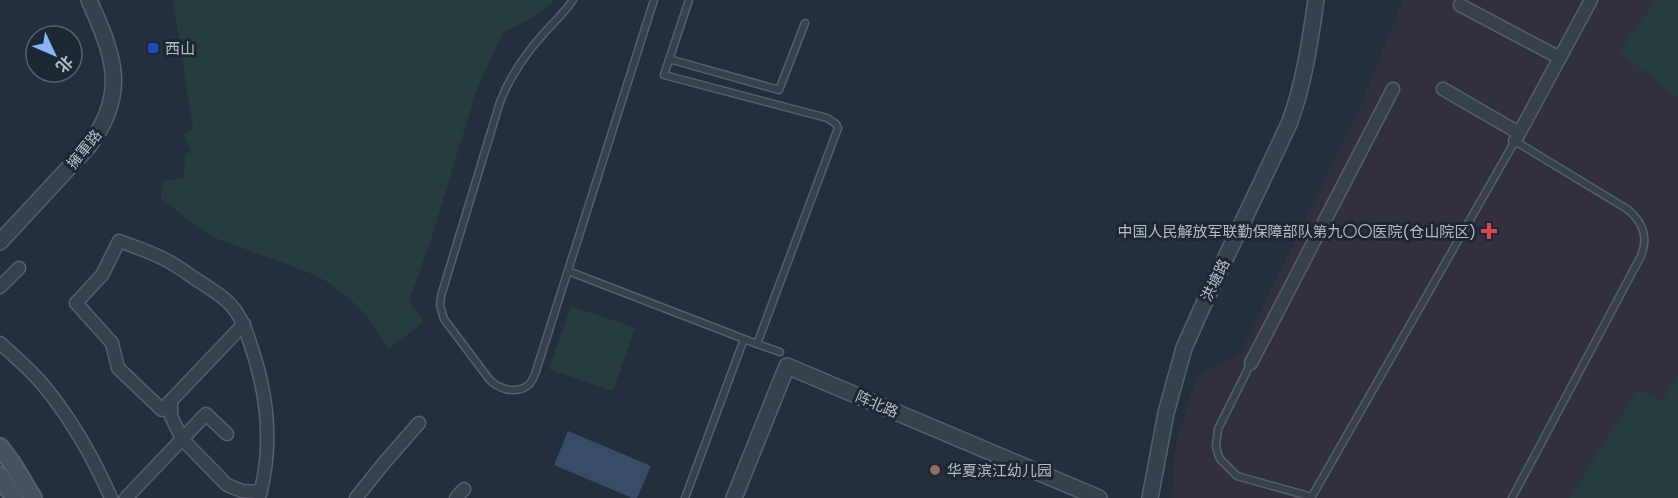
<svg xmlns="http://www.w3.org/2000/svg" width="1678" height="498" font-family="Poppins,'Noto Sans SC',sans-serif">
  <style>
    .medical { fill: #32303f }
    .green { fill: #263c3f }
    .water { fill: #394c67 }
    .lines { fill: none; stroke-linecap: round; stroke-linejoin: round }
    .service-casing { stroke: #565f6c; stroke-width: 9 }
    .minor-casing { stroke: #565f6c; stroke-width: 15 }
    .tertiary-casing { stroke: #565f6c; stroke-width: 18 }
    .secondary-casing { stroke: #565f6c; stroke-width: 20 }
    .service { stroke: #38414e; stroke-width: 6 }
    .minor { stroke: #38414e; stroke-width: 12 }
    .tertiary { stroke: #38414e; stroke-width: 15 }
    .secondary { stroke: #465061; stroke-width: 16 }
    .transit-dot { fill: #1a4fb4; stroke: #1d2633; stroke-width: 2 }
    .health-dot { fill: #e0444e; stroke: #1d2633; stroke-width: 2 }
    .education-dot { fill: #8d6e63; stroke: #1d2633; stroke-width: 2 }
    .labels { text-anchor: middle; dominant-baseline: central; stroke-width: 6; stroke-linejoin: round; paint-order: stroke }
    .poi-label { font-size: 15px; fill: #b4bcc9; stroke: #1d2633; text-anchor: start }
    .street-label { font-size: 15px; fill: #b4bcc9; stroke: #1d2633 }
  </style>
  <rect width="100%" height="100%" fill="#242f3e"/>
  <path class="medical" d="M1403 0H1655L1619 52 1678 98V374L1662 401 1638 389 1569 498H1172L1176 444 1197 376 1240 354 1360 107Z"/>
  <path class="green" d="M173 0H554C537 16 524 23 503 32L477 89 430 242 409 302 424 322 388 349 368 318 355 304 328 282 308 272 215 238 201 229 161 199 163 181 184 178 185 154 191 151 184 134 193 128Z
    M1655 0H1678V98L1619 52Z
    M571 306 635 328 613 391 549 369Z
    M1678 374V498H1569L1638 389 1662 401Z"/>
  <path class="water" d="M568 431 651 466 637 498H632L554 465Z"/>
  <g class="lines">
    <g class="service-casing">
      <path id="service" d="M573 0C565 12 555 21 545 32 526 53 510 76 500 102L441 296 440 305 444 319 489 379C498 389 515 394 527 386 533 382 535 374 537 368L654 0
        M689 0 664 75 827 118 836 124 838 128 757 344
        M669 59 779 90 805 23
        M568 271 757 344 780 352
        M1251 363 1218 429 1216 446 1218 454 1220 459 1237 476 1312 497
        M685 498 744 339
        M1311 498 1515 141 1627 209C1642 221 1649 237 1641 256L1512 498"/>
    </g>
    <g class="minor-casing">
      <path id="minor" d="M1460 5 1560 58
        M1443 89 1519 133
        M1515 141 1591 0
        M0 287 19 268
        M244 324 162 410 118 368 112 343 76 303 102 275 119 241C133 246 148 251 162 258 175 264 188 274 200 282 211 289 221 295 230 304 242 317 247 333 252 349 268 397 273 448 259 498
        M0 343C15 357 31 370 44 386 72 420 93 457 111 498
        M1251 363 1393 89
        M171 401V416L182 439 227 485 242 491 261 492
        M126 498 206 414 227 434
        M356 498 384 463 419 423
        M456 498 464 489"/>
    </g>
    <g class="tertiary-casing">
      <path id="tertiary" d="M0 242 88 147C129 93 114 56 89 0
        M734 498 787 366 1099 498
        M1150 498 1166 413 1184 348 1201 310 1289 124C1304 84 1310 42 1316 0"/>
    </g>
    <g class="secondary-casing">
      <path id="secondary" d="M0 447 12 463 33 498
        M0 476 14 498"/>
    </g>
    <use href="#service" class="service"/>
    <use href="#minor" class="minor"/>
    <use href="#tertiary" class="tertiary"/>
    <use href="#secondary" class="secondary"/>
  </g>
  <rect class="transit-dot" x="147" y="42" width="12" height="12" rx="3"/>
  <path class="health-dot" d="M1486 222h6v6h6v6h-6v6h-6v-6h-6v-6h6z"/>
  <circle class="education-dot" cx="935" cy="470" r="6"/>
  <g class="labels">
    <g class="poi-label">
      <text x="165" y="48">西山</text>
      <text x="1476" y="231" text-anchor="end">中国人民解放军联勤保障部队第九〇〇医院(仓山院区)</text>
      <text x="947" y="470">华夏滨江幼儿园</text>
    </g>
    <g class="street-label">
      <text transform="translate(84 149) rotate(-51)">擁軍路</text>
      <text transform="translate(1215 280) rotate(-64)">洪塘路</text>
      <text transform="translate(877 404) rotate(23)">阵北路</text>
    </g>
  </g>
  <g transform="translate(54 54) rotate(134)"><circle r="28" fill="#1d2633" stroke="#59626f" stroke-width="1.5"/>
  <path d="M0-4.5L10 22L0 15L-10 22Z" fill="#8ab4f8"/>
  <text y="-9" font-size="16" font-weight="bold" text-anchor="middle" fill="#b4bcc9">北</text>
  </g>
</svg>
